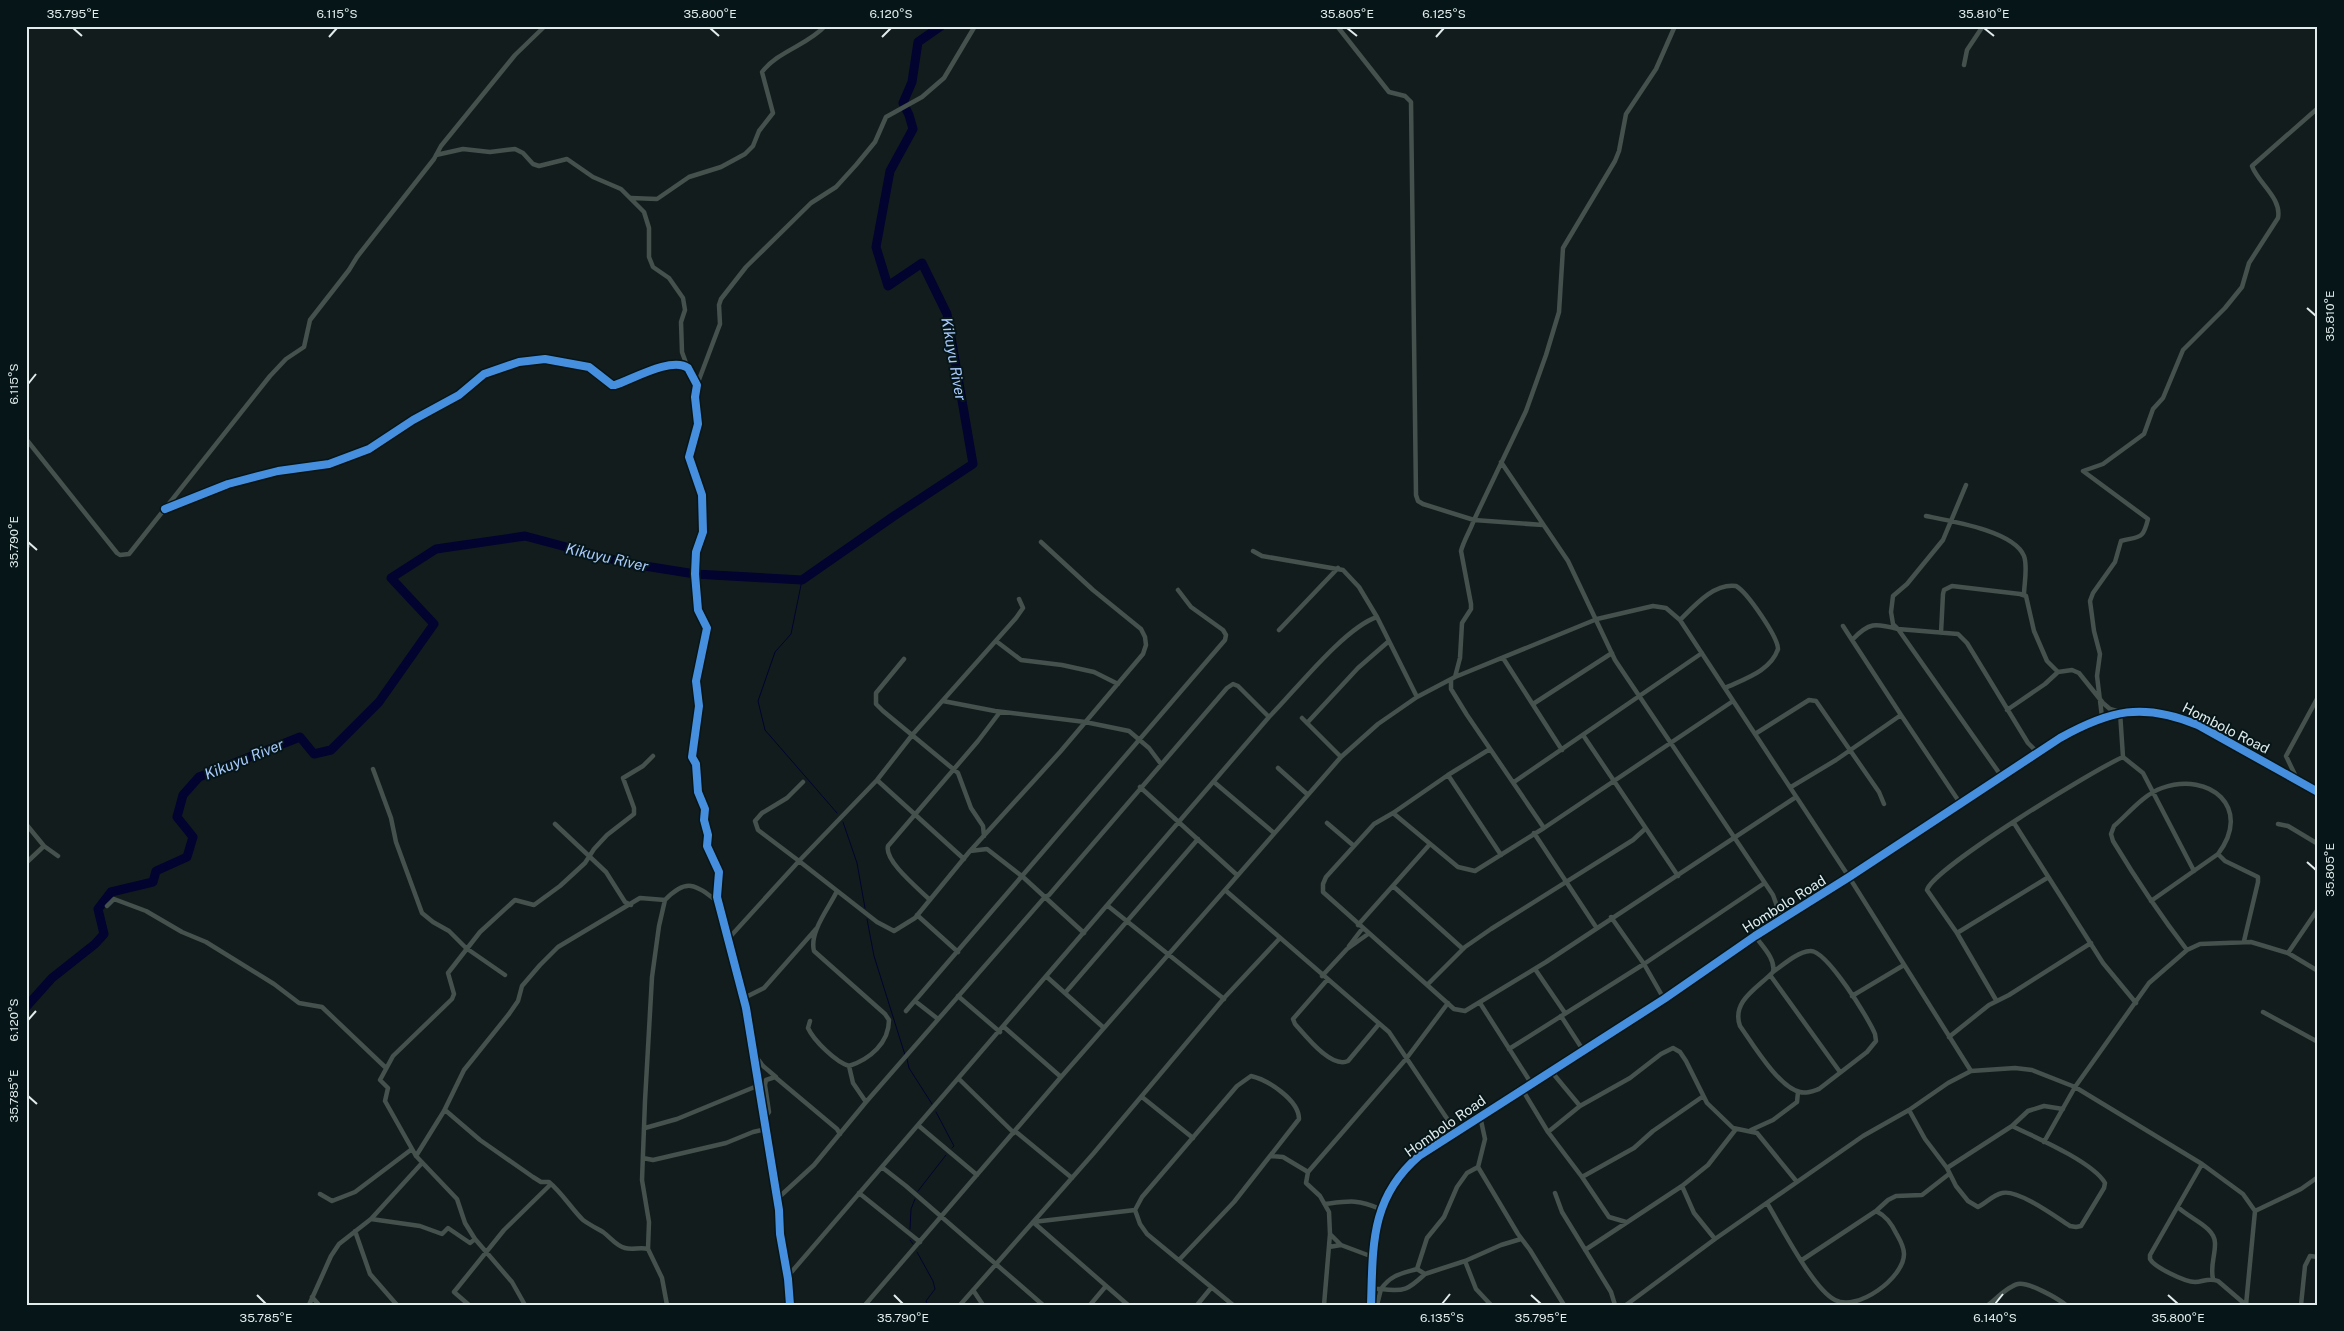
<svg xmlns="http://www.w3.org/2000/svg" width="2344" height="1331" font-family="'Public Sans',sans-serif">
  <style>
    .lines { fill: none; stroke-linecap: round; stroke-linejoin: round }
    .stream { stroke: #02032f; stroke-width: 1 }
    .river { stroke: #02032f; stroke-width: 9 }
    .street { stroke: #44514d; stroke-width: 4.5 }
    .secondary { stroke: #4d5d58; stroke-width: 6 }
    .cycleway-casing { stroke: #061618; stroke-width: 11 }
    .cycleway { stroke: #468fdf; stroke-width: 8 }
    .ticks { fill: none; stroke: #e1ebec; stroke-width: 2 }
    .labels { text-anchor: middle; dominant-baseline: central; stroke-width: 4; stroke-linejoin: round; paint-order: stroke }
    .street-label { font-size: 14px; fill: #e1ebec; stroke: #061618 }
    .water-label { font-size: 15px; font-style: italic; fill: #a9cafd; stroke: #061618 }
    .neatline { fill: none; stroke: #e1ebec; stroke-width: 2 }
    .ticks-label { font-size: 12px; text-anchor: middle; fill: #e1ebec }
  </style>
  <rect width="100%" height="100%" fill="#131c1d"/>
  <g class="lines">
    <path class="stream" d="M802 580 791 634 775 652 758 701 765 730 837 813
      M843 822 857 863 865 908
      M867 919 874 956 905 1055
      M907 1059 909 1068 932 1104
      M936 1112 954 1146 952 1148
      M918 1191 946 1155
      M910 1229 911 1209 915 1199
      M910 1240 913 1244
      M917 1252 933 1281 935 1289 926 1301 928 1305"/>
    <path class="river" d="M26 1007 52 978 95 944 104 934 98 909 111 892 153 882 156 871 187 857 193 837 177 817 183 795 199 777 300 737 314 754 331 750 379 702 434 624 391 578 436 549 525 536 626 563 695 574 802 580 894 516 973 464 947 314 922 263 888 286 876 247 890 171 913 129 909 115 903 103 912 82 918 42 941 26"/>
    <path class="street" d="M1337 26 1389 92 1405 96 1411 102 1416 495 1418 501 1423 504 1474 520 1543 525
      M1964 65 1967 50 1983 26
      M436 155 463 149 490 152 515 149 523 153 533 164 539 166 567 159 593 177 621 189 644 212 649 228V257L653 267 669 278 683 298 685 310 681 322 682 352 687 366
      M631 198 657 199 689 177 721 167 745 154 753 146 759 131 773 113 762 72C778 51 808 45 825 26
      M697 385 720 324 719 305 721 299 746 267 811 203 836 187 856 165 875 142 886 117 922 97 944 78 975 26
      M26 439 117 553 120 555 129 554 270 376 286 359 304 347 310 320 349 270 357 257 434 159 441 146 515 55 545 26
      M1501 462 1568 561 1615 660 1773 895 1782 920
      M1966 485 1943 540 1907 584 1893 596 1891 612 1893 624 1898 629 1958 634 1967 643 2028 743 2038 753
      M165 509 228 484 278 471 329 464 369 449 413 420 459 395 484 374 519 362 545 359 589 367 612 385H615C631 380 672 356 688 368L697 385 695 397 698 424 689 457 702 495 703 532 696 552 695 574 698 610 707 628 696 681 699 706 692 757 696 764 698 792 705 809 704 820 708 835 707 846 719 872 717 897 746 1008 779 1210 780 1234 788 1279 790 1305
      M1926 516C1951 521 2014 531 2024 556 2028 567 2024 584 2024 595
      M26 540 28 546 26 548
      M1253 551 1262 556 1343 570 1359 587 1377 617
      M1680 620C1695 605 1714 583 1736 586 1747 592 1778 637 1778 649 1771 671 1744 679 1725 688
      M1843 626 1852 640
      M1279 630 1338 568
      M1941 633 1943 594 1944 590 1952 586 2020 594 2026 596 2034 631 2047 661 2058 672
      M996 641 1021 660 1062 665 1094 672 1118 684
      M1503 658 1562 750
      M904 659 876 693V704L883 711 958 773 971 808 983 826 984 836
      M1455 677 1460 658 1462 623 1471 609V604L1461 551C1464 540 1470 531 1474 520L1526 411 1546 355 1559 312 1563 248 1615 161 1619 151 1626 114 1656 69 1675 26
      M1451 680V689L1467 715 1544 828
      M943 701 995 711 1085 722 1129 731 1149 748 1161 764
      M1533 704 1612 653
      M2007 710 2045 684 2058 672 2072 670 2079 673 2103 703 2110 709 2120 712 2123 757
      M1901 715 1852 640C1869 622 1875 623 1898 629L2002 777
      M2102 717 2097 676 2100 654 2094 631 2090 601 2093 593 2115 562 2121 541C2140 536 2143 540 2148 519L2083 471 2103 464 2144 434 2153 409 2163 398 2183 350 2225 308 2242 287 2249 263 2278 218C2282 198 2258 183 2252 166L2318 108
      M1302 718 1341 757
      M1307 723 1358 668 1389 641
      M1755 734 1809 700 1816 701 1879 792 1884 804
      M1583 735 1678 876
      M1490 749 1448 775 1501 855
      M1278 768 1307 794
      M373 769 391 818 396 842 422 913 433 922 449 931 466 948 505 975
      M1448 775 1393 813 1374 824 1326 877 1323 884V892L1454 1009 1465 1011 1546 962 1796 797
      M2297 779 2286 756 2318 697
      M877 780 964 859
      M803 782 787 798 762 813 755 821 758 830 799 861 877 780 913 734 1016 618 1023 608 1019 599
      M1214 782 1274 833
      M1514 782 1702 653
      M1140 787 1237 875
      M1791 787 1836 760 1901 715 1960 803
      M1393 813 1458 867 1475 871 1544 828 1733 701
      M1327 823 1354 846
      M2014 823 2103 963 2136 1003
      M26 824 44 846
      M555 824 606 872 625 902 631 905
      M2278 824 2288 826 2318 844
      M1534 833 1596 927
      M970 851 1060 752 1143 654 1146 645 1145 637 1141 629 1093 590 1041 542
      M2218 854 2225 861 2258 877V882L2244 941
      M26 863 44 846 58 856
      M1393 886 1463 949
      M1225 890 1341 757 1378 724 1417 697 1455 677 1597 619 1653 606 1666 608 1680 620 1849 877 1971 1071
      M837 891C829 908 809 932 814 951L885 1014 889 1020C889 1043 870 1059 849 1066L853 1083 866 1102
      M930 900C919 889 884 861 888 846L978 741 1000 712
      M2151 901 2218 854C2253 808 2210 771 2162 788 2144 794 2128 814 2114 826L2111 834 2113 841C2136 879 2160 915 2187 950
      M107 906 114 899 146 911 182 932 206 942 274 984 299 1003 322 1007 386 1068
      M1108 906 1224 999
      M917 915 958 952
      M1611 917 1644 964 1664 999
      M1358 925 1430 844
      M1957 933 2047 878
      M1755 936C1762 946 1776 959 1773 972 1758 988 1731 1001 1740 1026 1752 1043 1779 1088 1800 1092 1806 1094 1813 1091 1819 1089L1867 1052 1876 1041 1875 1034C1869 1019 1826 949 1810 951 1797 952 1783 965 1773 972
      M729 938 799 861 877 922 894 931 915 918 970 851 987 849 1023 877 1084 933
      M1349 946 1362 929
      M2288 953 2318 909
      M1535 969 1565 1013
      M1770 975 1840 1072
      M1322 976 1347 949 1368 934
      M1047 977 1104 1028
      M1327 980 1293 1019 1295 1024C1305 1035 1331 1069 1348 1061L1379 1024
      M1427 985 1465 947 1491 929 1633 840 1645 829
      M1065 993 1198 839
      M958 996 1000 1032
      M1852 996 1904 965
      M744 998 764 988 816 929
      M1996 1000 1957 933 1927 890C1933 868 2095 769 2123 757L2143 773 2194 871
      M915 1001 938 1019
      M1480 1003 1531 1083
      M906 1011 1225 640 1226 635 1223 630 1191 607 1178 590
      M2263 1012 2318 1042
      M1561 1016 1583 1050
      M810 1021 808 1028C814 1041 836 1062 849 1066
      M1004 1027 1061 1077
      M1949 1037 1989 1005 2009 995 2091 943
      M1509 1049 1644 964 1763 884
      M754 1054 763 1066 776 1077
      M1551 1071 1580 1106
      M959 1079 1014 1133
      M1522 1089 1548 1132 1582 1177 1609 1217 1626 1222
      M1142 1097 1193 1138
      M445 1110 480 1140 533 1177 541 1182H549C562 1193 571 1208 583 1220 590 1225 596 1228 603 1232 610 1237 616 1246 625 1248 632 1250 641 1247 648 1249L662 1278 667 1305
      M1909 1110 1925 1139 1947 1168 1956 1186 1968 1201 1978 1207C1986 1203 1993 1195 2002 1193 2018 1189 2056 1217 2070 1226L2076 1227 2081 1226 2104 1188 2105 1183C2093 1162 2035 1137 2012 1126
      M1480 1116 1485 1139 1478 1167 1518 1234 1530 1250 1564 1305
      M764 1119 769 1112 765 1085
      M919 1126 977 1175
      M645 1128 677 1119 757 1086 765 1085 766 1080 775 1077 837 1129 840 1134
      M1751 1130 1773 1120 1797 1102 1798 1092
      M1015 1131 1072 1178
      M1548 1132 1580 1106 1630 1078 1661 1054 1673 1048 1680 1052 1686 1061 1707 1103 1733 1128 1757 1133 1797 1182
      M2044 1142 2075 1087 2149 983 2187 950 2200 944 2251 942 2288 953 2318 971
      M416 1156 444 1111 464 1070 509 1014 518 1001 522 986 540 965 558 947 640 898 665 900C687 877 696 885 718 902
      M1271 1156 1283 1157 1308 1172
      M643 1158 653 1160 726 1143 753 1132 766 1129
      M2202 1164 2150 1255V1259C2154 1267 2185 1282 2195 1282 2203 1282 2209 1277 2218 1281L2246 1305
      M883 1168 906 1186 1043 1305
      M1947 1168 2012 1126 2028 1111 2044 1106 2063 1109
      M1582 1177 1634 1148 1653 1131 1702 1097
      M1682 1186 1694 1213 1715 1239
      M859 1193 920 1242
      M1555 1193 1562 1212 1611 1292 1615 1305
      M320 1194 332 1201 355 1192 412 1149
      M777 1199 814 1165 866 1102 1044 898 1049 895 1227 688 1233 684 1238 686 1269 717
      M1767 1203C1781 1226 1813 1289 1835 1300 1857 1312 1904 1278 1904 1254 1904 1246 1900 1240 1896 1233 1891 1223 1886 1216 1876 1211
      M1325 1204C1349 1201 1358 1199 1380 1209
      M2178 1207C2188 1218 2216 1227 2215 1244 2215 1257 2210 1266 2213 1279
      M2255 1211 2301 1189 2318 1177
      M371 1219 420 1226 442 1234 448 1228 470 1243 475 1239
      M1033 1222 1128 1305
      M1033 1222 1135 1210
      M355 1231 370 1274 397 1305
      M1330 1234 1341 1245
      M1329 1247 1341 1245 1373 1257
      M648 1249 649 1222 642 1180 645 1101 652 977 659 926 665 900
      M1585 1250 1682 1186 1708 1165 1736 1129
      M1179 1260 1234 1202 1299 1119C1299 1100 1268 1080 1251 1076L1237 1086 1142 1197 1135 1210 1140 1224 1147 1234 1233 1305
      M1802 1260 1876 1211 1888 1200 1896 1196 1922 1195 1949 1174
      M1465 1261 1501 1245 1521 1239
      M1417 1269 1427 1238 1444 1217 1457 1187 1467 1173 1478 1167
      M788 1276 1269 717C1295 691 1344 628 1377 617L1417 697
      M1372 1289H1381C1391 1275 1400 1274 1417 1269L1425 1274 1465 1261 1476 1289 1491 1305
      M973 1290 983 1305
      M312 1297 319 1305
      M309 1305 331 1256 339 1244 371 1219 422 1163
      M469 1305 454 1292 504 1230 551 1184
      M525 1305 512 1282 475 1239 465 1223 457 1199 416 1156 385 1101 388 1088 380 1080 393 1056 452 999 454 994 448 973 480 932 515 900 534 905 560 886 585 863 594 849 607 835 634 814V808L623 778 643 766 653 756
      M865 1305 1061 1077 1225 890 1389 1032 1456 1132
      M960 1305 1093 1154 1225 997 1280 938
      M1090 1305 1106 1286
      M1197 1305 1211 1288
      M1324 1305 1330 1234 1329 1212 1320 1196 1306 1183 1308 1172 1406 1059 1448 1003
      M1377 1305 1381 1289C1404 1292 1408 1290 1425 1274
      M1626 1305 1715 1239 1863 1136 1909 1110 1948 1083 1971 1071 2015 1068 2032 1070 2075 1087 2202 1164 2243 1194 2255 1211 2246 1305
      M1988 1305C1996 1299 2008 1286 2018 1284 2029 1282 2057 1298 2066 1305
      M2301 1305 2305 1266 2310 1256 2318 1257"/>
    <path class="secondary" d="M1371 1305C1373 1246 1370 1198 1419 1156L1664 999 1755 936 1849 877 2060 738C2110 710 2143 702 2198 725L2318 792"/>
    <g class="cycleway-casing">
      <path id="cycleway" d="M165 509 228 484 278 471 329 464 369 449 413 420 459 395 484 374 519 362 545 359 589 367 612 385H615C631 380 672 356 688 368L697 385 695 397 698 424 689 457 702 495 703 532 696 552 695 574 698 610 707 628 696 681 699 706 692 757 696 764 698 792 705 809 704 820 708 835 707 846 719 872 717 897 746 1008 779 1210 780 1234 788 1279 790 1305
        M1371 1305C1373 1246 1370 1198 1419 1156L1664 999 1755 936 1849 877 2060 738C2110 710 2143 702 2198 725L2318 792"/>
    </g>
    <use href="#cycleway" class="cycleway"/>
  </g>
  <path class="ticks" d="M73 28 82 36M710 28 719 36M1347 28 1357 36M1984 28 1994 36M329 37 337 28M882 37 891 28M1436 37 1444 28M2307 308 2316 316M28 384 36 374M28 542 37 550M2307 862 2316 870M28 1020 36 1011M28 1096 37 1104M257 1295 266 1304M894 1295 903 1304M1531 1295 1541 1304M2168 1295 2178 1304M1442 1304 1450 1294M1995 1304 2003 1294"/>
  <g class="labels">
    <g class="street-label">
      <text transform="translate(2226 728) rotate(27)">Hombolo Road</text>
      <text transform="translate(1784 904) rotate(-32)">Hombolo Road</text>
      <text transform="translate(1445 1126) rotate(-35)">Hombolo Road</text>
    </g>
    <g class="water-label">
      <text transform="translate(954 359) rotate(80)">Kikuyu River</text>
      <text transform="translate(607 557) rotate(13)">Kikuyu River</text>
      <text transform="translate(244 759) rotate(-22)">Kikuyu River</text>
    </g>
  </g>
  <rect width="2344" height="1331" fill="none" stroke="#061618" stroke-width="55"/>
  <rect x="28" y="28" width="2288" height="1276" class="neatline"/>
  <g class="ticks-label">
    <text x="73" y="18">35.795°E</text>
    <text x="337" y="18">6.115°S</text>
    <text x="710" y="18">35.800°E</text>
    <text x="891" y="18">6.120°S</text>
    <text x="1347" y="18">35.805°E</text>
    <text x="1444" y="18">6.125°S</text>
    <text x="1984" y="18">35.810°E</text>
    <text transform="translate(2330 316) rotate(-90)" y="4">35.810°E</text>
    <text transform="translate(14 384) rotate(-90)" y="4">6.115°S</text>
    <text transform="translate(14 542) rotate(-90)" y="4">35.790°E</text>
    <text transform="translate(2330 870) rotate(-90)" y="4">35.805°E</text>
    <text transform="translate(14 1020) rotate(-90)" y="4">6.120°S</text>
    <text transform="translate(14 1096) rotate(-90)" y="4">35.785°E</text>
    <text x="266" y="1322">35.785°E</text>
    <text x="903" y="1322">35.790°E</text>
    <text x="1442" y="1322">6.135°S</text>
    <text x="1541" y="1322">35.795°E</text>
    <text x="1995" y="1322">6.140°S</text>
    <text x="2178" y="1322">35.800°E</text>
  </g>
</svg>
